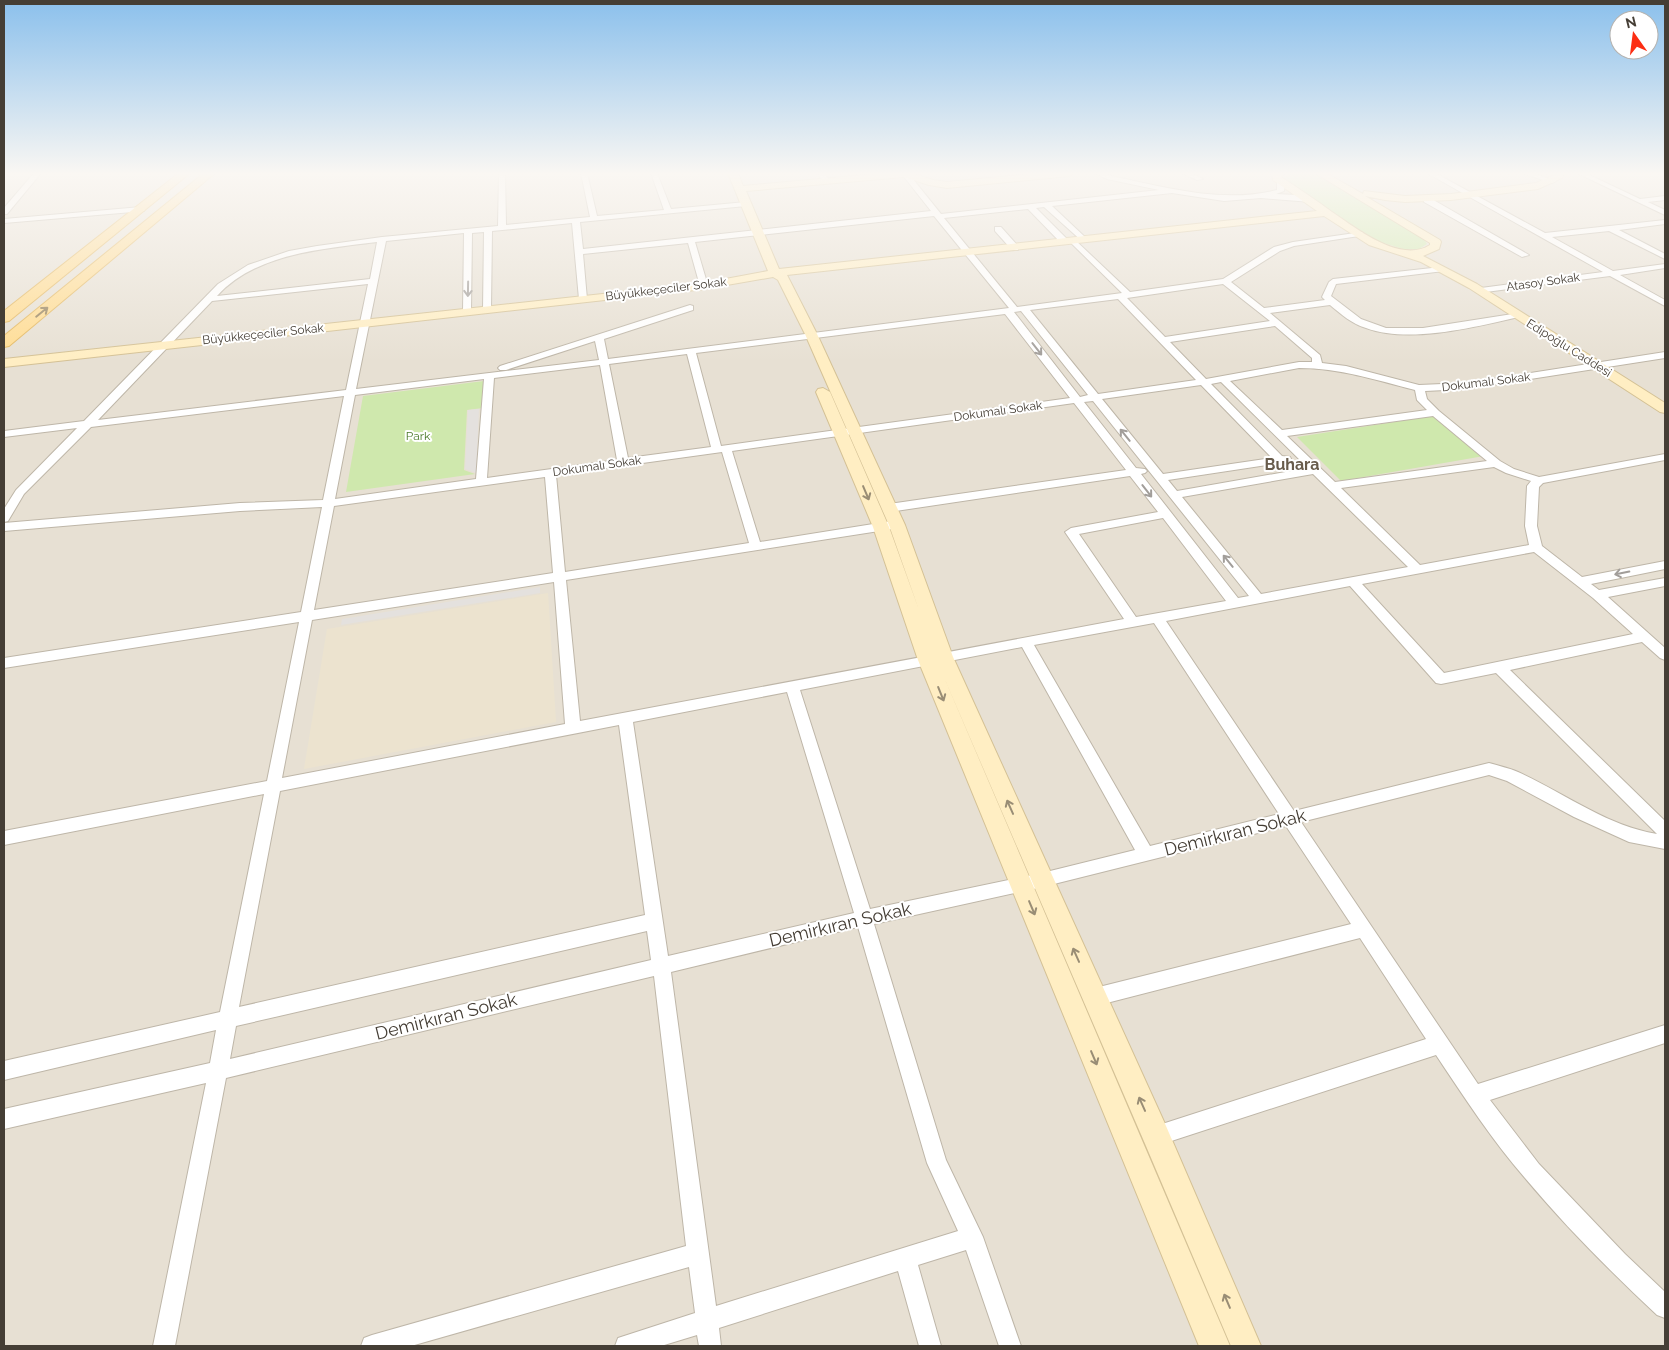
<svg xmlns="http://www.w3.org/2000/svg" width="1669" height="1350" font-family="Raleway,sans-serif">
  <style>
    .residential { fill: #e7e0d3 }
    .education { fill: #ece3cf }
    .green { fill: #cfe8ad }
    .parking { fill: #e4e1de }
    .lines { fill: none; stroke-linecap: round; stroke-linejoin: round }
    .street-casing { stroke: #beb6a8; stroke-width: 2 }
    .secondary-casing { stroke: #d4c195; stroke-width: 2 }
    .primary-casing { stroke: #e4b962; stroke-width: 2 }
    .street { fill: #fff; fill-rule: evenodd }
    .secondary { fill: #ffeec3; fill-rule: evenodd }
    .primary { fill: #ffdc92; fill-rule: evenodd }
    .oneway { stroke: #a29e9a }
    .oneway2 { stroke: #99855f }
    .oneway3 { stroke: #998d75 }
    .labels { text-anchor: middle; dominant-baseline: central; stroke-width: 4; stroke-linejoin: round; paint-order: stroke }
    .far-street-label { font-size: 12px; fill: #453e35; stroke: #fff }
    .far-park-label { font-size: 12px; fill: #497828; stroke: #fff }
    .far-district-label { font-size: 16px; font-weight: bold; fill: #685c4c; stroke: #fff }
    .near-street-label { font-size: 18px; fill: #453e35; stroke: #fff }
  </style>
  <rect width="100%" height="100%" fill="#f3eee5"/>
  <path class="residential" d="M4 173H1665V1346H4Z"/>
  <path class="education" d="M548 593 556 722 304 769 327 629Z"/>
  <path class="green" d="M1290 173H1310L1326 178 1423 237 1427 244 1419 249H1403L1377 241 1284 181V177Z
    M484 381 483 408 467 410 464 470 475 474 346 492 363 396Z
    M1433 416 1484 456 1341 481 1297 437Z"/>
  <path class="parking" d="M479 409 476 473 465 469 468 410Z
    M540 587V593L341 625 342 619Z"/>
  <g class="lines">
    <g class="street-casing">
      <path id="street" d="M34 173H41L7 214H4V208Z
        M499 173H505L506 225 590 217 581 173H587L597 216 664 210 651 173H657L671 209 746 202 750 204 746 206 580 222 583 249 931 211 901 173H908L941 214 1159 190 1107 179 1095 173H1103L1111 176C1166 187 1221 204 1277 190V182L1281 180 1285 182 1284 191 1276 194 1296 195 1311 198V202L1261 198 1224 201 1172 193 1052 206 1086 238 1087 240 1083 242 1044 207 1036 208 1068 240V244H1062L1028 209 944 218 1017 307 1122 293 1071 243V239H1074L1130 292 1223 279 1274 247 1293 242 1362 232 1363 234 1359 236 1294 246 1280 251 1231 282 1264 308 1325 300 1322 297 1329 282 1333 279 1441 267H1444V271L1336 284 1331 296 1361 319 1386 328H1423L1519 313V317C1475 327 1409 344 1366 328 1352 324 1341 314 1330 305L1270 313 1320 355 1322 363 1346 366 1419 385 1466 383 1665 352V358L1466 389 1425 391 1427 399 1439 411 1500 461 1514 469 1539 477 1665 454V460L1543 483 1539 487 1537 526 1542 546 1582 577 1665 561V569L1591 584 1599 590 1665 578V586L1608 597 1665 648V660L1660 658 1642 642 1510 670 1665 821V849L1629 842 1574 817 1507 781 1489 775 1301 822 1478 1084 1665 1025V1043L1490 1100 1539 1164 1625 1254 1665 1292V1318L1657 1315C1611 1272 1566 1227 1525 1178 1492 1140 1464 1097 1436 1055L1156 1146 1149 1143 1146 1136 1149 1129 1156 1126 1426 1039 1360 938 1095 1006 1089 1003 1086 997 1089 991 1095 988 1351 924 1286 826 1042 887 874 924 946 1160 983 1237 1021 1346H999L966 1250 918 1265 941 1346H919L898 1271 719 1328 721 1346H699L697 1335 661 1346H615L618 1338 695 1313 689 1267 411 1346H361L364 1338 372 1335 686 1246 654 976 226 1078 175 1346H153L206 1083 4 1129V1109L210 1063 216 1030 4 1080V1061L220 1012 264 794 4 845V831L267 781 299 622 4 668V658L301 612 322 507 240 511 4 531V523L240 503 323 500 344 396 91 427 24 494 8 521 4 522V509L16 490 77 428 4 437V431L84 421 218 284 248 265 289 251 317 246 382 237 498 226ZM934 216 1009 308 608 359 604 339 693 310V306L690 305 500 366 498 368 500 370H506L595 341 599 360 356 389 386 241 464 233 463 312 467 315 471 312 472 233 484 232 483 310 487 313 491 310 492 231 572 223 579 299 583 302 587 299 583 254 688 243 700 286 704 289 708 286 695 242ZM377 242 370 279 217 296C256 253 323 249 377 242ZM368 284 346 390 98 420 212 301ZM1223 284 1270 321 1165 337 1127 298ZM1118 299 1196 380 1098 394 1030 310ZM1021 311 1088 395 1080 397 1014 312ZM1005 314 1070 398 721 446 696 353ZM1275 326 1312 358V362H1299L1206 379 1170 342ZM687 354 711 447 628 458 609 364ZM600 365 617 460 487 478 494 378ZM1299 368C1339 368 1376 380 1415 390L1417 400 1427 410 1282 430 1230 381ZM484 379 476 479 335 499 355 395ZM1221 382 1308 468 1177 491 1168 480 1286 462 1291 459 1290 457 1282 456 1211 384ZM1201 385 1272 458 1163 474 1102 399ZM1093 401 1249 596 1238 598 1141 474 1145 473 1147 471 1145 469 1136 468 1084 402ZM1074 403 1126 470 889 504 883 508 889 512 1130 476 1158 512 1071 528 1065 532 1124 619 580 721 566 580 892 529 898 525 892 521 760 542 732 451ZM1433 416 1487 461 1335 482 1287 436ZM722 452 749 543 565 572 556 475ZM1494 467 1506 473 1531 481 1527 486 1525 526 1529 545 1420 565 1341 488ZM1313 474 1408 567 1261 594 1182 497ZM545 477 553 573 314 610 334 506ZM1163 518 1226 601 1136 617 1079 534ZM1534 552 1593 598 1633 634 1444 673 1362 584ZM554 582 565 724 282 778 312 620ZM1350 586 1436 683 1441 684 1496 673 1657 834C1607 826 1564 793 1518 772 1509 768 1499 766 1489 763L1294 811 1166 621ZM1154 623 1279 814 1150 846 1034 645ZM1022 647 1135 850 1042 873 870 909 800 690ZM787 692 854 913 668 956 633 722ZM619 725 645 915 239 1007 280 791ZM858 927 927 1163 958 1231 716 1306 671 972ZM647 931 651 960 230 1059 236 1026Z
        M818 173H824L830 181 829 183H823Z
        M1182 173H1190L1203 179 1197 180Z
        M1427 173H1435L1545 233 1665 220V224L1619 230 1665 254V259L1609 231 1552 237 1613 271 1665 264V268L1620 275 1665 300V306L1610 276 1478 293V289L1481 288 1603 272Z
        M1522 173H1532L1556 181 1552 183Z
        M1577 173H1585L1640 199 1665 196V200L1648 202 1665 210V215Z
        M1424 198H1430L1529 255 1522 257 1424 202Z
        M141 207 145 209 144 211 4 223V219Z
        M995 227H1001L1018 246V250H1012L995 231Z"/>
    </g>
    <g class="secondary-casing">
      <path id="secondary" d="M728 173H738L743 186 887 173H911L933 180 947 182 1042 173H1074L1069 176 947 188 929 185 904 177 746 191 779 269 1317 211 1273 180 1272 173H1285L1281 177C1298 188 1316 200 1332 212 1356 228 1400 264 1430 245V243L1315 173H1326L1363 194 1364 191 1405 196 1451 194 1536 183 1554 175V173H1564L1562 178 1538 189 1451 200 1405 202 1385 200 1365 196 1440 240 1441 242 1439 249 1423 256 1477 284 1665 403V413L1660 412 1469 288 1421 262 1369 245 1324 216 787 275 817 334 905 525 953 657 1166 1126 1261 1346H1231L1146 1146 943 675 1230 1346H1199L918 660 873 527 816 392 818 389 823 388 830 392 889 527 919 610 889 525 805 334 778 280 773 277 704 289 4 367V359L704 283 768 271Z"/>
    </g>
    <g class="primary-casing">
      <path id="primary" d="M179 173H190L9 321 4 322V311Z
        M204 173H215L9 346 4 347V336Z"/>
    </g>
    <use href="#street" class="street"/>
    <use href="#secondary" class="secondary"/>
    <use href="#primary" class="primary"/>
  </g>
  <defs><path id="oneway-shaft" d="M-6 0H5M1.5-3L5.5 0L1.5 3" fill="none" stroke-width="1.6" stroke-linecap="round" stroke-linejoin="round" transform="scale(1.25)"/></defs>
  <g class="oneway">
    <use href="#oneway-shaft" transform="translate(468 289) rotate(91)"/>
    <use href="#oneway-shaft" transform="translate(1037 349) rotate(52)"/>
    <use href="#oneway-shaft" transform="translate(1125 435) rotate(-129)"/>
    <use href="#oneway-shaft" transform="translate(1147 491) rotate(52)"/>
    <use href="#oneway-shaft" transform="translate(1228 561) rotate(-129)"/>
    <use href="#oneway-shaft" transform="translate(1622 573) rotate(169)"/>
  </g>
  <use class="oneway2" href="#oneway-shaft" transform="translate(42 312) rotate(-39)"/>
  <g class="oneway3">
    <use href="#oneway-shaft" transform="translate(866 493) rotate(67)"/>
    <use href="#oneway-shaft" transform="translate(941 694) rotate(68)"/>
    <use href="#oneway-shaft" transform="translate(1010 807) rotate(-114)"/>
    <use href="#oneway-shaft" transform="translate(1032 908) rotate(67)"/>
    <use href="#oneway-shaft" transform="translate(1076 955) rotate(-114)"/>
    <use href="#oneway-shaft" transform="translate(1094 1058) rotate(67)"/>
    <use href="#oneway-shaft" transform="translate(1142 1104) rotate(-114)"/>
    <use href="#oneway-shaft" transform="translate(1227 1301) rotate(-113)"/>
  </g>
  <linearGradient id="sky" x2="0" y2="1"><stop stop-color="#8bc0ec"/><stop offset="0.48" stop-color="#faf7f3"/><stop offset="1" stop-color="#faf7f3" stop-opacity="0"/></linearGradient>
  <rect width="1669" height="362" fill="url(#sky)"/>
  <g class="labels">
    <g class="far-street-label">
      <text transform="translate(1543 282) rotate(-8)">Atasoy Sokak</text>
      <text transform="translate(666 289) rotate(-7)">Büyükkeçeciler Sokak</text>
      <text transform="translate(263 334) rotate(-6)">Büyükkeçeciler Sokak</text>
      <text transform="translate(1569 348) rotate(32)">Edipoğlu Caddesi</text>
      <text transform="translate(1486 382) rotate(-7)">Dokumalı Sokak</text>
      <text transform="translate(998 411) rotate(-8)">Dokumalı Sokak</text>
      <text transform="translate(597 466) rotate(-8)">Dokumalı Sokak</text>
    </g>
    <g class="far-park-label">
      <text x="418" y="436">Park</text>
    </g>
    <g class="far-district-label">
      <text x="1292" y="464">Buhara</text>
    </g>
    <g class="near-street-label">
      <text transform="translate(1235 832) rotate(-14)">Demirkıran Sokak</text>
      <text transform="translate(840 924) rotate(-13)">Demirkıran Sokak</text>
      <text transform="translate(446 1016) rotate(-14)">Demirkıran Sokak</text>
    </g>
  </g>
  <rect width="1669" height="1350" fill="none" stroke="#453e35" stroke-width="10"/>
  <g transform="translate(1634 35) rotate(346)"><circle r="24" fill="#ffffff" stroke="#b5b2ae"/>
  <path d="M0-4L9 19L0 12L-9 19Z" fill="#fc2e13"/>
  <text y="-8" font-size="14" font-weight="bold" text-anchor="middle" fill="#453e35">N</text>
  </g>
</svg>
